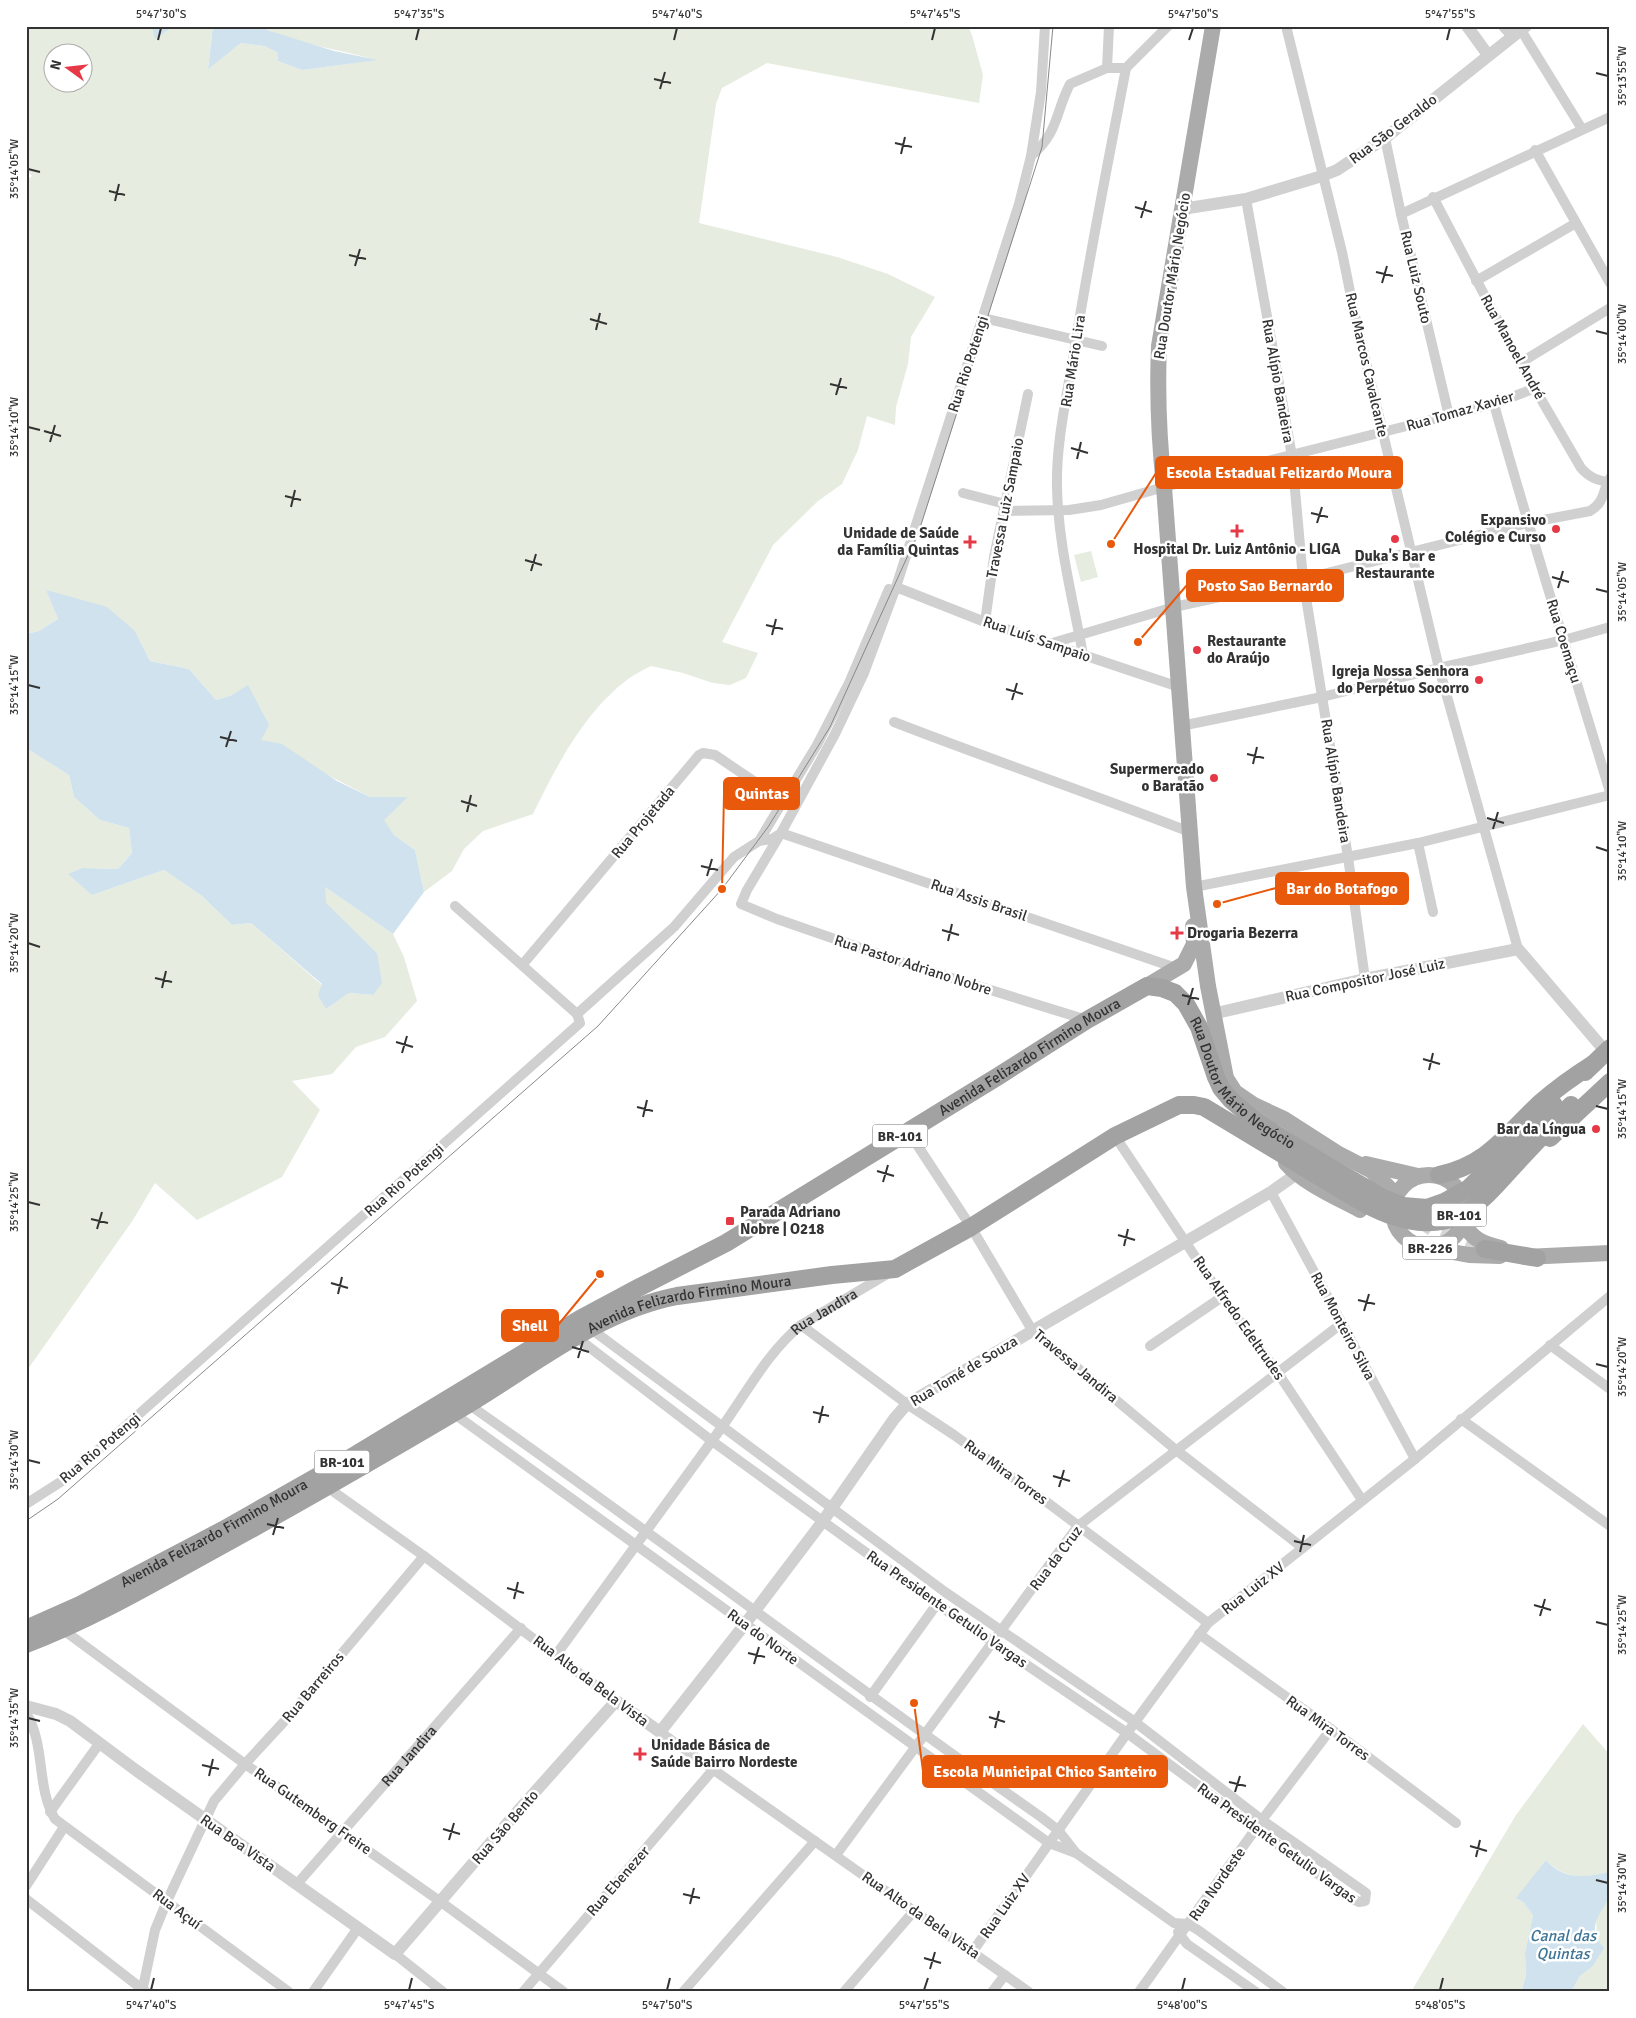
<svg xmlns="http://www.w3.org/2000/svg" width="1636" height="2018" font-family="Signika,sans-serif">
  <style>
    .green { fill: #e6ecdf; fill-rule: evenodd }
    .water { fill: #cfe2ee }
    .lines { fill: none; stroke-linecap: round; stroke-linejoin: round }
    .trunk-tunnel { stroke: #d6d6d6; stroke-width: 18; stroke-dasharray: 18 9; stroke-linecap: butt }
    .minor { stroke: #d0d0d0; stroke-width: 10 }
    .tertiary { stroke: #d0d0d0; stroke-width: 12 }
    .primary { stroke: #ababab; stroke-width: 16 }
    .trunk { stroke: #a2a2a2; stroke-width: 18 }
    .tram { stroke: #888; stroke-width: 1 }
    .trunk-bridge { stroke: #a2a2a2; stroke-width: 18 }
    .ticks { fill: none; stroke: #333; stroke-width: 2 }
    .poi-dot { fill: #e63946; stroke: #fff; stroke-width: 2 }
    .labels { text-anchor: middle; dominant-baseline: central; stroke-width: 5; stroke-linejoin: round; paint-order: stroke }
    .shield { fill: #fff; stroke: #707070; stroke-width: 1 }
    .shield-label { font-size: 14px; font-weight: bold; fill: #333 }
    .street-label { font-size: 15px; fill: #333; stroke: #fff }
    .poi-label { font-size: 15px; font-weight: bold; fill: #333; stroke: #fff; text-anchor: end }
    .water-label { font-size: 16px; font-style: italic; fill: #3f7597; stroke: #fff }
    .leader { fill: none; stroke: #e8590c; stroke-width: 2 }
    .callout-dot { fill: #e8590c; stroke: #fff; stroke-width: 2 }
    .callout { fill: #e8590c; stroke: #e8590c; stroke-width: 2 }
    .callout-label { font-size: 16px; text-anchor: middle; font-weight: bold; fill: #fff }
    .neatline { fill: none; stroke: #333; stroke-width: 2 }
    .ticks-label { font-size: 12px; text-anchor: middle; fill: #333 }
  </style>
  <rect width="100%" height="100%" fill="#fff"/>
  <path class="green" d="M26 26H152L156 38 174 26H213L208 68 241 43 264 46 277 52 278 61 302 70 376 60C338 49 296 44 259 26H968L972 35 983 75 979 103 767 63 722 88 716 104 699 223 837 257 888 274 935 297 911 337 908 364 896 407 895 425 867 416 858 450 842 484 818 501 773 545 722 642 758 653 746 678 730 685 713 683 683 673 651 666C643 670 635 674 628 679 584 712 556 767 533 814L483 831 464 849 452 871 424 892 415 850 394 835 383 820 408 797H370L261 740 232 695 216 700 189 669 150 661 135 631 46 590 58 619 39 631 26 634V180L32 176 26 170ZM52 52H82V82H52Z
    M1091 551 1098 577 1081 582 1074 555Z
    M26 748 69 775 74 797 100 820 129 828 132 853 118 869 83 868 92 895 164 870 202 896 232 925 251 923 322 985 326 1009 349 993 373 995 377 953 325 903V887L393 934 404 957 417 1001 385 1037 356 1047 332 1074 292 1081 320 1110 282 1177 197 1220 155 1183 133 1220 28 1369 26 1377Z
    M1583 1724 1610 1755V1872C1584 1878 1566 1880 1546 1860L1517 1899 1524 1903 1533 1915 1525 1953 1526 1976 1521 1992H1411L1516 1815Z
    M1610 1892V1992H1571L1580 1976 1592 1967 1597 1939 1596 1918Z"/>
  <path class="water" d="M152 26H174L155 39Z
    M213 26H259L270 31 334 51 378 60 302 70 278 61 277 52 264 46 241 43 208 69Z
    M46 590 107 607 135 631 150 661 189 669 216 700 232 695 248 685 269 725 261 740 282 744 337 781 370 797H408L384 820 394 835 415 850 424 892 393 934 325 887 326 903 377 953 382 983 373 995 349 993 326 1009 318 995 322 984 251 923 232 925 202 896 164 870 92 895 68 874 83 868 118 869 132 853 129 828 100 820 74 797 69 775 26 748V634L39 631 58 619Z
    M1546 1860C1565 1881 1585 1877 1610 1872 1610 1878 1611 1886 1610 1892 1605 1914 1583 1923 1604 1948L1592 1967 1580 1976 1571 1992H1521L1526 1976 1525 1953 1533 1915 1524 1903 1516 1898Z"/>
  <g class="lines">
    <path class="trunk-tunnel" d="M1419 1217 1436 1230 1485 1249"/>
    <g class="minor">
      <path d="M1045 26 1041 92 1031 156 1019 204 896 587 864 673 835 734 781 833 747 890 741 904 777 919 907 964 1087 1020"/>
      <path d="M1286 26 1342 252 1355 316 1439 668 1518 949"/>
      <path d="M1521 30 1582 129"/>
      <path d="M1107 68 1109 26"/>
      <path d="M1385 138 1401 214 1449 416"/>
      <path d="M1535 150 1610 283"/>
      <path d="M1031 156C1059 132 1055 113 1070 84L1107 68H1126L1168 26"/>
      <path d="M1433 197 1520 363 1581 468C1589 477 1596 480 1608 482"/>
      <path d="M1246 199 1292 456 1303 579 1348 857 1365 979"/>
      <path d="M1401 214 1610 117"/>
      <path d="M1476 281 1576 223"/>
      <path d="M983 318 1102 346"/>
      <path d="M1520 363 1610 308"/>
      <path d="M1494 404C1530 534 1571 663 1610 792"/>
      <path d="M963 493 1005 504"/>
      <path d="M1004 511 1069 510 1101 505 1164 487 1494 404 1535 388"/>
      <path d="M896 587 985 622 1179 687"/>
      <path d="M985 622 994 557 1028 394"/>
      <path d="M1049 644 1174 607 1303 579 1527 523 1590 511C1605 502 1602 492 1610 478"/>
      <path d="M1083 655C1073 599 1058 544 1057 487 1056 442 1067 396 1074 352 1089 257 1108 163 1126 68"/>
      <path d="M894 722C992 760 1092 794 1190 832"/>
      <path d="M1181 726 1322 697 1439 668 1564 640 1610 627"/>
      <path d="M781 833 1176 968"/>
      <path d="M759 841 817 745 849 683 889 589"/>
      <path d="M1418 843 1433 912"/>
      <path d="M1194 887 1418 843 1610 795"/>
      <path d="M523 964 699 755 703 753 715 755 783 801"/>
      <path d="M577 1014 674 927 734 857 759 841 772 839 780 834"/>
      <path d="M908 1131 971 1227 1032 1330 1176 1450 1303 1548"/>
      <path d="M1115 1136 1222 1297 1278 1373 1362 1500"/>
      <path d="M1271 1192 1415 1459"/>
      <path d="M801 1325 907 1404 954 1435 1048 1503 1208 1623"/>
      <path d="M576 1337 712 1441 937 1604 1127 1733 1349 1897 1359 1902 1365 1901 1366 1893 1362 1890 1262 1820 1135 1722 945 1592 591 1329"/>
      <path d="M1550 1345 1610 1389"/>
      <path d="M1150 1346 1222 1297"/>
      <path d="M468 1404C661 1539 848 1682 1041 1817L1058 1830 1076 1853"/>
      <path d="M453 1413 1049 1843 1076 1853 1174 1923 1188 1924 1198 1930 1283 1992"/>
      <path d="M1461 1419 1610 1526"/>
      <path d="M327 1487 424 1556 616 1701"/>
      <path d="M26 1504 62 1481 112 1438 580 1023 577 1014 455 906"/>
      <path d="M62 1629 245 1764 441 1902 564 1992"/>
      <path d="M1199 1634 1331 1729 1456 1823"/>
      <path id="s1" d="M556 1655C611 1579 667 1503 722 1427 747 1392 768 1352 801 1325L889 1273"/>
      <path d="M870 1697 937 1604"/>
      <path d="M26 1713C46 1745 36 1788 55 1819L289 1992"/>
      <path d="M660 1732 1029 1992"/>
      <path d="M50 1812 99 1744"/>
      <path d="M836 1855 1078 1526 1341 1324"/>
      <path id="s2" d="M297 1884 521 1628"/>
      <path d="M26 1886 64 1827"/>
      <path d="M26 1899 146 1992"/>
      <path d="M1178 1932 1187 1944 1256 1992"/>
      <path d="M973 1951 1127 1733 1208 1623 1415 1459 1610 1296"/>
      <path d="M395 1954 443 1992"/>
      <path d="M142 1992 155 1930 167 1901 214 1801 245 1764 291 1714 424 1556"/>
      <path d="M313 1992 358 1928"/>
      <path d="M523 1992 712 1771"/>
      <path d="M683 1992 815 1841"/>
      <path d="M844 1992 914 1911"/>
      <path d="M992 1992 1005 1975"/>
      <path d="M1139 1992 1262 1820 1331 1729"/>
    </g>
    <path class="tertiary" d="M1467 26 1488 55
      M1504 26 1513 36
      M1182 209 1246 199 1322 176 1337 170 1385 138 1526 26
      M1212 1014 1365 979 1518 949 1606 1052
      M26 1706 56 1714 70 1721 137 1771 395 1954 518 1811 616 1701 660 1732 745 1624 823 1521 894 1419 907 1404 1271 1192 1298 1173"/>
    <path class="primary" d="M1213 26 1159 346C1157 393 1159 440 1164 487L1194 887 1208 986 1226 1078 1235 1092 1254 1105 1284 1119 1337 1153 1372 1171 1396 1195
      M1147 986 1184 964 1194 944 1193 926
      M1286 1163C1303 1183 1338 1198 1360 1210
      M1366 1164 1418 1176
      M1393 1211a36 36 0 1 1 72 0a36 36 0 1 1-72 0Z
      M1464 1222C1470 1239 1484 1244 1501 1248
      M1430 1248 1469 1255 1500 1256
      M1525 1257 1610 1253"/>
    <g class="trunk">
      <path d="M1585 1072 1610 1048"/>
      <path d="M1550 1138 1610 1082"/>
      <path d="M1439 1175C1487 1165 1506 1135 1540 1103 1557 1088 1574 1076 1593 1064"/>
      <path d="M1485 1249 1537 1258"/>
      <path id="s3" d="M26 1629 80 1605 223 1530 357 1454 580 1319 636 1289 726 1243 997 1077 1087 1020 1147 986 1162 988 1175 993 1186 1004 1199 1027 1216 1077 1221 1088 1231 1100 1258 1123 1321 1162"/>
      <path id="s4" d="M26 1644C92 1619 153 1583 215 1549 300 1503 384 1454 467 1405 534 1365 599 1311 677 1296L832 1275 895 1269 971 1227 1115 1136 1179 1105H1194L1204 1107 1315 1174"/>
    </g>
    <path class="tram" d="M26 1521 58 1499 598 1026 722 889 768 827 830 727 919 531 1042 147 1053 26"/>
    <path class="trunk-bridge" d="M1321 1162 1385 1199 1403 1206 1427 1208 1444 1202 1469 1188 1554 1105
      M1315 1174C1341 1189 1367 1208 1396 1217 1414 1223 1437 1225 1456 1217 1479 1207 1496 1185 1513 1167 1532 1146 1552 1126 1571 1105"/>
  </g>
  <path class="ticks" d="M158 40 161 28M416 40 419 28M674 40 677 28M932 40 935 28M1189 40 1193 28M1447 40 1450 28M1596 73 1608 76M654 79 671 83M660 89 665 72M895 143 912 147M901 154 905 137M28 169 40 172M109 191 125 195M115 201 119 184M1135 207 1152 212M1141 218 1146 201M349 255 366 259M355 266 360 249M1376 272 1393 276M1382 283 1387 266M590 319 607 324M596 330 600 313M1596 331 1608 334M830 384 847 388M836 395 841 378M28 427 40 430M44 431 61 436M50 442 55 425M1071 448 1088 453M1077 459 1081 442M285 496 301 500M291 507 295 490M1311 513 1328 517M1317 523 1322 507M525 560 542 565M531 571 536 554M1552 577 1569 582M1558 588 1563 571M1596 589 1608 592M766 625 783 629M772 635 776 619M28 685 40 688M1006 689 1023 694M1012 700 1017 683M220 737 237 741M226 747 231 731M1247 754 1264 758M1253 764 1257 747M461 801 477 806M467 812 471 795M1487 818 1504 823M1493 829 1498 812M1596 847 1608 851M701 866 718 870M707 876 712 859M942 930 959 935M948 941 952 924M28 943 40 947M155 978 172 982M162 988 166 971M1182 995 1199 999M1188 1005 1193 988M396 1042 413 1047M402 1053 407 1036M1423 1059 1440 1064M1429 1070 1433 1053M1596 1106 1608 1109M637 1107 653 1111M643 1117 647 1100M877 1171 894 1176M883 1182 888 1165M28 1202 40 1205M91 1219 108 1223M97 1229 102 1212M1118 1235 1135 1240M1124 1246 1128 1229M331 1283 348 1288M338 1294 342 1277M1358 1300 1375 1304M1364 1311 1369 1294M572 1347 589 1352M578 1358 583 1341M1596 1364 1608 1367M813 1412 829 1416M819 1423 823 1406M28 1460 40 1463M1053 1476 1070 1481M1059 1487 1064 1470M267 1524 284 1528M273 1535 278 1518M1294 1541 1311 1545M1300 1552 1304 1535M507 1588 524 1593M514 1599 518 1582M1534 1605 1551 1610M1540 1616 1545 1599M1596 1622 1608 1625M748 1653 765 1657M754 1664 759 1647M989 1717 1005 1722M28 1718 40 1721M995 1728 999 1711M202 1765 219 1769M209 1776 213 1759M1229 1782 1246 1786M1235 1792 1240 1776M443 1829 460 1834M449 1840 454 1823M1470 1846 1487 1851M1476 1857 1480 1840M1596 1880 1608 1883M683 1894 700 1898M690 1904 694 1888M924 1958 941 1963M930 1969 935 1952M151 1990 154 1978M409 1990 412 1978M667 1990 670 1978M924 1990 928 1978M1182 1990 1185 1978M1440 1990 1443 1978"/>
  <g class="poi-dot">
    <circle cx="1556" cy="529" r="5"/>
    <path d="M1234.5 523.5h5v5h5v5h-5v5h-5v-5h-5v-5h5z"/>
    <circle cx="1395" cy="539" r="5"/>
    <path d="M967.5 534.5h5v5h5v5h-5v5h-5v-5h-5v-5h5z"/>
    <circle cx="1197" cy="650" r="5"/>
    <circle cx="1479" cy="680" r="5"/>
    <circle cx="1214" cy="778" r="5"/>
    <path d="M1174.5 925.5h5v5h5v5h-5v5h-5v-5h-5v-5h5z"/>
    <circle cx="1596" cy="1129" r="5"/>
    <rect x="725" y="1216" width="10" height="10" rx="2.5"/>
    <path d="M637.5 1746.5h5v5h5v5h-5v5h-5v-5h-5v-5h5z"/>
  </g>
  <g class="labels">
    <g class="shield">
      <rect x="872.5" y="1124.5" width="55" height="23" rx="4"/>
      <rect x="1431.5" y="1203.5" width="55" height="23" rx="4"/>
      <rect x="1402.5" y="1236.5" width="55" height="23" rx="4"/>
      <rect x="314.5" y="1450.5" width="55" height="23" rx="4"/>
    </g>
    <g class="shield-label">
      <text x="900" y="1136">BR-101</text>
      <text x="1459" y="1215">BR-101</text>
      <text x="1430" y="1248">BR-226</text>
      <text x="342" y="1462">BR-101</text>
    </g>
    <g class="street-label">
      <text transform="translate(1393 129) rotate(-37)">Rua São Geraldo</text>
      <text transform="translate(1172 276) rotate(-81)">Rua Doutor Mário Negócio</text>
      <text transform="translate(1416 277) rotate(77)">Rua Luiz Souto</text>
      <text transform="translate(1513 347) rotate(61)">Rua Manoel André</text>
      <text transform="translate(1073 361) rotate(-81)">Rua Mário Lira</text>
      <text transform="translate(968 364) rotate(-72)">Rua Rio Potengi</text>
      <text transform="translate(1367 365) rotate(77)">Rua Marcos Cavalcante</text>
      <text transform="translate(1278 381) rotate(80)">Rua Alípio Bandeira</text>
      <text transform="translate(1460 411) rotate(-16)">Rua Tomaz Xavier</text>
      <text transform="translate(1005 508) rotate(-79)">Travessa Luiz Sampaio</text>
      <text transform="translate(1037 639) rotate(19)">Rua Luís Sampaio</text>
      <text transform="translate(1564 641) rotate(73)">Rua Coemaçu</text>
      <text transform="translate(1336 781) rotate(81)">Rua Alípio Bandeira</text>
      <text transform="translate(643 822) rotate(-50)">Rua Projetada</text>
      <text transform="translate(979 900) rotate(19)">Rua Assis Brasil</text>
      <text transform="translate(913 965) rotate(18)">Rua Pastor Adriano Nobre</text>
      <text transform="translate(1365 980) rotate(-12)">Rua Compositor José Luiz</text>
      <text stroke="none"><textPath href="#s3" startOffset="1156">Avenida Felizardo Firmino Moura</textPath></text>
      <text stroke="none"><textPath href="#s3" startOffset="1438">Rua Doutor Mário Negócio</textPath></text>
      <text transform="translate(404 1180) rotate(-42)">Rua Rio Potengi</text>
      <text stroke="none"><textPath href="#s4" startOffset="750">Avenida Felizardo Firmino Moura</textPath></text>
      <text stroke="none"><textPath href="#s1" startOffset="438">Rua Jandira</textPath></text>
      <text transform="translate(1239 1318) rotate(55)">Rua Alfredo Edeltrudes</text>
      <text transform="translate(1343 1326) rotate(62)">Rua Monteiro Silva</text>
      <text transform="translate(1076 1366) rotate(40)">Travessa Jandira</text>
      <text transform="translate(964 1371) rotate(-31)">Rua Tomé de Souza</text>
      <text transform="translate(100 1448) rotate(-40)">Rua Rio Potengi</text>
      <text transform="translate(1006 1472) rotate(36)">Rua Mira Torres</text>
      <text stroke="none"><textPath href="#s3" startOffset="211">Avenida Felizardo Firmino Moura</textPath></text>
      <text transform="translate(1056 1558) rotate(-53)">Rua da Cruz</text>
      <text transform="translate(1253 1588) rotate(-38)">Rua Luiz XV</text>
      <text transform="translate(947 1609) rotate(35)">Rua Presidente Getulio Vargas</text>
      <text transform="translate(763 1637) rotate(36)">Rua do Norte</text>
      <text transform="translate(591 1681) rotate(37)">Rua Alto da Bela Vista</text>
      <text transform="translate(313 1687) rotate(-50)">Rua Barreiros</text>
      <text transform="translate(1328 1728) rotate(36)">Rua Mira Torres</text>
      <text stroke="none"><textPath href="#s2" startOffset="170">Rua Jandira</textPath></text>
      <text transform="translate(313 1811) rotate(35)">Rua Gutemberg Freire</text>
      <text transform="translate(505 1827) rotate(-49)">Rua São Bento</text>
      <text transform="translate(238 1843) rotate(35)">Rua Boa Vista</text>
      <text transform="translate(1277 1843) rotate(36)">Rua Presidente Getulio Vargas</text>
      <text transform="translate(618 1881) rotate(-49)">Rua Ebenezer</text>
      <text transform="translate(1217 1884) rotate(-55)">Rua Nordeste</text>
      <text transform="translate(1005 1906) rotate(-55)">Rua Luiz XV</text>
      <text transform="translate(177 1909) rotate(37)">Rua Açuí</text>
      <text transform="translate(921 1915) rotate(35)">Rua Alto da Bela Vista</text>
    </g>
    <g class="poi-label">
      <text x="1546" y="520">Expansivo<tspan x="1546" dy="17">Colégio e Curso</tspan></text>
      <text x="959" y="533">Unidade de Saúde<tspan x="959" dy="17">da Família Quintas</tspan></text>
      <text x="1237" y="549" text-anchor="middle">Hospital Dr. Luiz Antônio - LIGA</text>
      <text x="1395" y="556" text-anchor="middle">Duka's Bar e<tspan x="1395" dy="17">Restaurante</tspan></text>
      <text x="1207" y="641" text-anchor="start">Restaurante<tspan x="1207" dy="17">do Araújo</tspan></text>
      <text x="1469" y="671">Igreja Nossa Senhora<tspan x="1469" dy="17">do Perpétuo Socorro</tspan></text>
      <text x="1204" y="769">Supermercado<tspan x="1204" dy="17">o Baratão</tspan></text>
      <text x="1187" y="933" text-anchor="start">Drogaria Bezerra</text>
      <text x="1586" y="1129">Bar da Língua</text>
      <text x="740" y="1212" text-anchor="start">Parada Adriano<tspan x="740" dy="17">Nobre | O218</tspan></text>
      <text x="651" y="1745" text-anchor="start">Unidade Básica de<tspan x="651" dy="17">Saúde Bairro Nordeste</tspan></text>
    </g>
    <g class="water-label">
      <text x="1563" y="1936">Canal das<tspan x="1563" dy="18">Quintas</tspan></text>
    </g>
  </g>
  <path class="leader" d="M1111 544L1156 473M1138 642L1187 585M722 889L724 794M1217 904L1276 888M600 1274L558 1325M914 1703L923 1771"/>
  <g class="callout-dot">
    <circle cx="1111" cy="544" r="5"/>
    <circle cx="1138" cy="642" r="5"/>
    <circle cx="722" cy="889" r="5"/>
    <circle cx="1217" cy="904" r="5"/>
    <circle cx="600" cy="1274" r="5"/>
    <circle cx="914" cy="1703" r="5"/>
  </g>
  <g class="callout">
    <rect x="1156" y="457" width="246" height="31" rx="5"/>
    <rect x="1187" y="570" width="156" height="31" rx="5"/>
    <rect x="724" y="778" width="75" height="31" rx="5"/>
    <rect x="1276" y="873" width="132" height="31" rx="5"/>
    <rect x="502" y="1310" width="56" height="31" rx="5"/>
    <rect x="923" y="1756" width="244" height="31" rx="5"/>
  </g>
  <g class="callout-label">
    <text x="1279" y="478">Escola Estadual Felizardo Moura</text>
    <text x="1265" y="591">Posto Sao Bernardo</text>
    <text x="762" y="799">Quintas</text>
    <text x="1342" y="894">Bar do Botafogo</text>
    <text x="530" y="1331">Shell</text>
    <text x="1045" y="1777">Escola Municipal Chico Santeiro</text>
  </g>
  <rect width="1636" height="2018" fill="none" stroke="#ffffff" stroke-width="55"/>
  <g transform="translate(68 68) rotate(285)"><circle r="24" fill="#ffffff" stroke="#adadad"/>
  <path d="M0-4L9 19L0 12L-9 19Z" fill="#e63946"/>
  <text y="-8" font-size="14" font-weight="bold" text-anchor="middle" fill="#333333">N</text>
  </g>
  <rect x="28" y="28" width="1580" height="1962" class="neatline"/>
  <g class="ticks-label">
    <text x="161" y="18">5°47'30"S</text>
    <text x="419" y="18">5°47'35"S</text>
    <text x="677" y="18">5°47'40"S</text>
    <text x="935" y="18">5°47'45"S</text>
    <text x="1193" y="18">5°47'50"S</text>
    <text x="1450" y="18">5°47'55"S</text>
    <text transform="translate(1622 76) rotate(-90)" y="4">35°13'55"W</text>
    <text transform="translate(14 169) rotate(-90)" y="4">35°14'05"W</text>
    <text transform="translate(1622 334) rotate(-90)" y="4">35°14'00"W</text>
    <text transform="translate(14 427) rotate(-90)" y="4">35°14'10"W</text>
    <text transform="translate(1622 592) rotate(-90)" y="4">35°14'05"W</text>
    <text transform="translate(14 685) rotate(-90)" y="4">35°14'15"W</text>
    <text transform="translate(1622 851) rotate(-90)" y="4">35°14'10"W</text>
    <text transform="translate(14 943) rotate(-90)" y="4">35°14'20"W</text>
    <text transform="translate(1622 1109) rotate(-90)" y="4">35°14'15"W</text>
    <text transform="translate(14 1202) rotate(-90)" y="4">35°14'25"W</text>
    <text transform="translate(1622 1367) rotate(-90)" y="4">35°14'20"W</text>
    <text transform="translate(14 1460) rotate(-90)" y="4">35°14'30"W</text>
    <text transform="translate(1622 1625) rotate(-90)" y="4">35°14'25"W</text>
    <text transform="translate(14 1718) rotate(-90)" y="4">35°14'35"W</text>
    <text transform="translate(1622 1883) rotate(-90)" y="4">35°14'30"W</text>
    <text x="151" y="2009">5°47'40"S</text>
    <text x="409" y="2009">5°47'45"S</text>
    <text x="667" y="2009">5°47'50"S</text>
    <text x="924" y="2009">5°47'55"S</text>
    <text x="1182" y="2009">5°48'00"S</text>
    <text x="1440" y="2009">5°48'05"S</text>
  </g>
</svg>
